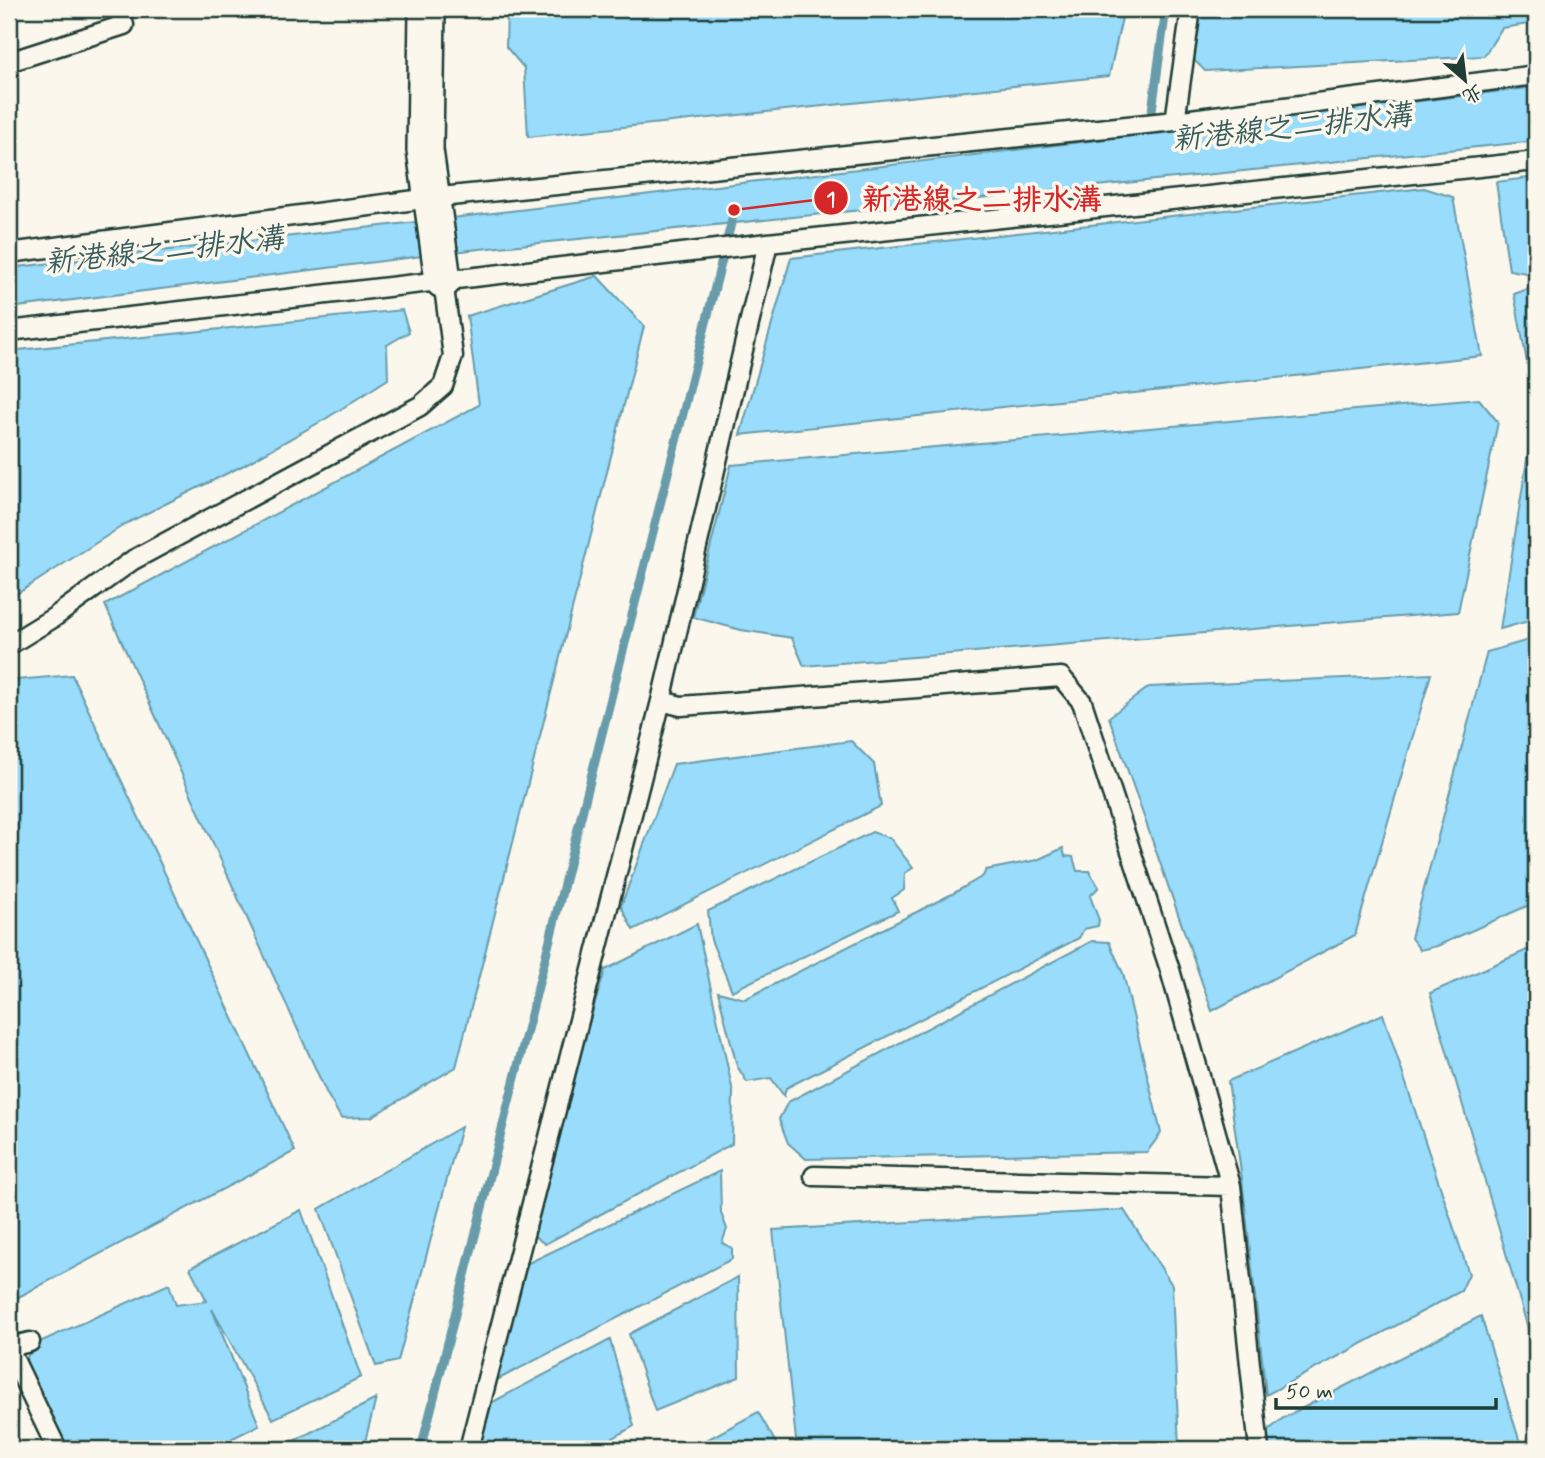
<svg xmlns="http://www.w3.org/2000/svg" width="1545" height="1458" font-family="Mynerve,'LXGW WenKai TC',sans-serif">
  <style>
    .water { fill: #99dcfb; stroke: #689cab; stroke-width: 2 }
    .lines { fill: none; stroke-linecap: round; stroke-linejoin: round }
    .stream { stroke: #689cab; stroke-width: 9 }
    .lane-casing { stroke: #1f3d34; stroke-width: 23 }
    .street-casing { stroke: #1f3d34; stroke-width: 40 }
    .lane { stroke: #fbf7ec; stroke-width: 18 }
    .street { stroke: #fbf7ec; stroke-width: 35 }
    .labels { text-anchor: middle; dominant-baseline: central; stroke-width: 7; stroke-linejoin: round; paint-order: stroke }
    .water-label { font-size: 30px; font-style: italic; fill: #375d5c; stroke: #fbf7ec }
    .leader { fill: none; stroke: #d62828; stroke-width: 2.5 }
    .callout-dot { fill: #d62828; stroke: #fbf7ec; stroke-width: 2.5 }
    .mark-label { font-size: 21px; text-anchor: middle; font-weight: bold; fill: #fff }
    .callout-label { font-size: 30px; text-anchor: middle; font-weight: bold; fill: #d62828; stroke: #fbf7ec; stroke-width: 7; stroke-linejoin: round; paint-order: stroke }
  </style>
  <rect width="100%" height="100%" fill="#fbf7ec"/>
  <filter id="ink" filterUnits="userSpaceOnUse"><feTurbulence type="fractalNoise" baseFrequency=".0143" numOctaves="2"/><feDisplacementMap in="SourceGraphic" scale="14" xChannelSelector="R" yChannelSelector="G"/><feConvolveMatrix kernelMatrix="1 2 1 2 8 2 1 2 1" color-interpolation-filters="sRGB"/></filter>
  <g filter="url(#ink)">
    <path class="water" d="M507 9H1124L1109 76 528 137 524 68 506 47Z
      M1194 9H1536V23L1502 28 1484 56 1205 71 1186 52Z
      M1536 87V141L470 250 9 308V268L452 218Z
      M1536 177V269L1526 273 1509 270 1496 182Z
      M1424 188 1453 197 1482 356 740 435 791 258Z
      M597 276 644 326 456 1067 371 1117 341 1118 327 1094 105 605 479 405 467 316Z
      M1536 286V393L1533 394 1514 294Z
      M402 310 409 332 387 345 388 379 327 418 242 466 127 523 9 599V351Z
      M1479 399 1498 422 1458 612 804 666 792 638 741 630 693 617 731 465Z
      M1536 415V619L1500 629 1534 416Z
      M1536 638V902L1437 946 1420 950 1411 938 1487 652Z
      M1431 674 1355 935 1212 1011 1109 717 1149 687Z
      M72 675 295 1151 9 1302V685L16 680Z
      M851 741 874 764 881 806 633 930 621 906 674 764Z
      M872 832 890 838 913 868 905 873 904 890 892 898 898 911 732 991 711 940 708 911Z
      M1063 848 1065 856 1073 857 1077 871H1089L1099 887 1090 896 1099 920 1098 926 1084 929 1079 938 786 1088 784 1096 771 1078 747 1082 737 1066 718 992 745 999 952 894 983 876 986 870 1037 860Z
      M697 924 733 1092 732 1144 545 1244 526 1230 605 970Z
      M1092 941 1109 942 1123 973 1161 1133 1147 1152 806 1159 788 1143 779 1119 788 1102Z
      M1536 946V1356L1430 993Z
      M1383 1014 1469 1274 1461 1291 1266 1395 1242 1179 1228 1081Z
      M461 1127 398 1361 376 1366 319 1209Z
      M720 1171 721 1213 727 1229 722 1243 732 1248V1259L493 1382 520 1267Z
      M301 1210 361 1377 273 1419 212 1309 259 1425 211 1449H60L21 1370 33 1345 169 1284 176 1305 207 1301 190 1268Z
      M1124 1210 1172 1285 1179 1448 797 1449 773 1230Z
      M738 1277 739 1377 655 1411 629 1334Z
      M1481 1316 1522 1449H1258L1257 1440 1283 1418Z
      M610 1340 634 1426 594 1449H475L489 1404Z
      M376 1399 363 1449H278Z
      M758 1412 776 1443 777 1449H690Z"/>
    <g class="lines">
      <path class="stream" d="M1150 125 1166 9
        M421 1449 734 212"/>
      <g class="lane-casing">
        <path id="lane" d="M9 62 124 25 118 9
          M1175 121 1191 9
          M768 243 661 701 681 706 1061 677 1082 702 1170 970 1231 1186 1259 1449
          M9 253 431 198 1175 121 1536 75
          M9 331 768 243 1536 161
          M9 645 53 618 133 560 420 406 443 386 453 356 443 280
          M814 1176 1231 1186
          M9 1347 30 1342
          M9 1349 57 1449
          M469 1449 661 701"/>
      </g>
      <g class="street-casing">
        <path id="street" d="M427 9 425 150 443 280"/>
      </g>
      <use href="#lane" class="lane"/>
      <use href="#street" class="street"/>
    </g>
  </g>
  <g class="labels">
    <g class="water-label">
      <text transform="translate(1292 128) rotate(-6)">新港線之二排水溝</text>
      <text transform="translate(164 251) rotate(-6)">新港線之二排水溝</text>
    </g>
  </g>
  <path class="leader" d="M734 210L831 198"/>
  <g class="callout-dot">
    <circle cx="734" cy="210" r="7"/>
    <circle cx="831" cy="198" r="18"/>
  </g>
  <g class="mark-label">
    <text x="831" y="206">1</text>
  </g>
  <g class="callout-label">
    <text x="982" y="209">新港線之二排水溝</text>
  </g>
  <rect width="1545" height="1458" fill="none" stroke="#fbf7ec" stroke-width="35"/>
  <rect x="18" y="18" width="1510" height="1423" fill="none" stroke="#1f3d34" stroke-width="2.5" filter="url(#ink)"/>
  <g transform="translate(1465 80) rotate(152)" stroke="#fbf7ec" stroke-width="5" paint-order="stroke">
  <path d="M0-5L12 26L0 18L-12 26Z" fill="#1f3d34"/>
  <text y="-10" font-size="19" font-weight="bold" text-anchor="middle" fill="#1f3d34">北</text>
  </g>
  <path d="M1276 1398v10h220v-10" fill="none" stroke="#1f3d34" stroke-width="3.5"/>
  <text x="1286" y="1398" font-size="21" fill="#1f3d34" stroke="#fbf7ec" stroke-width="5" paint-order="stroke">50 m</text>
</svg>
